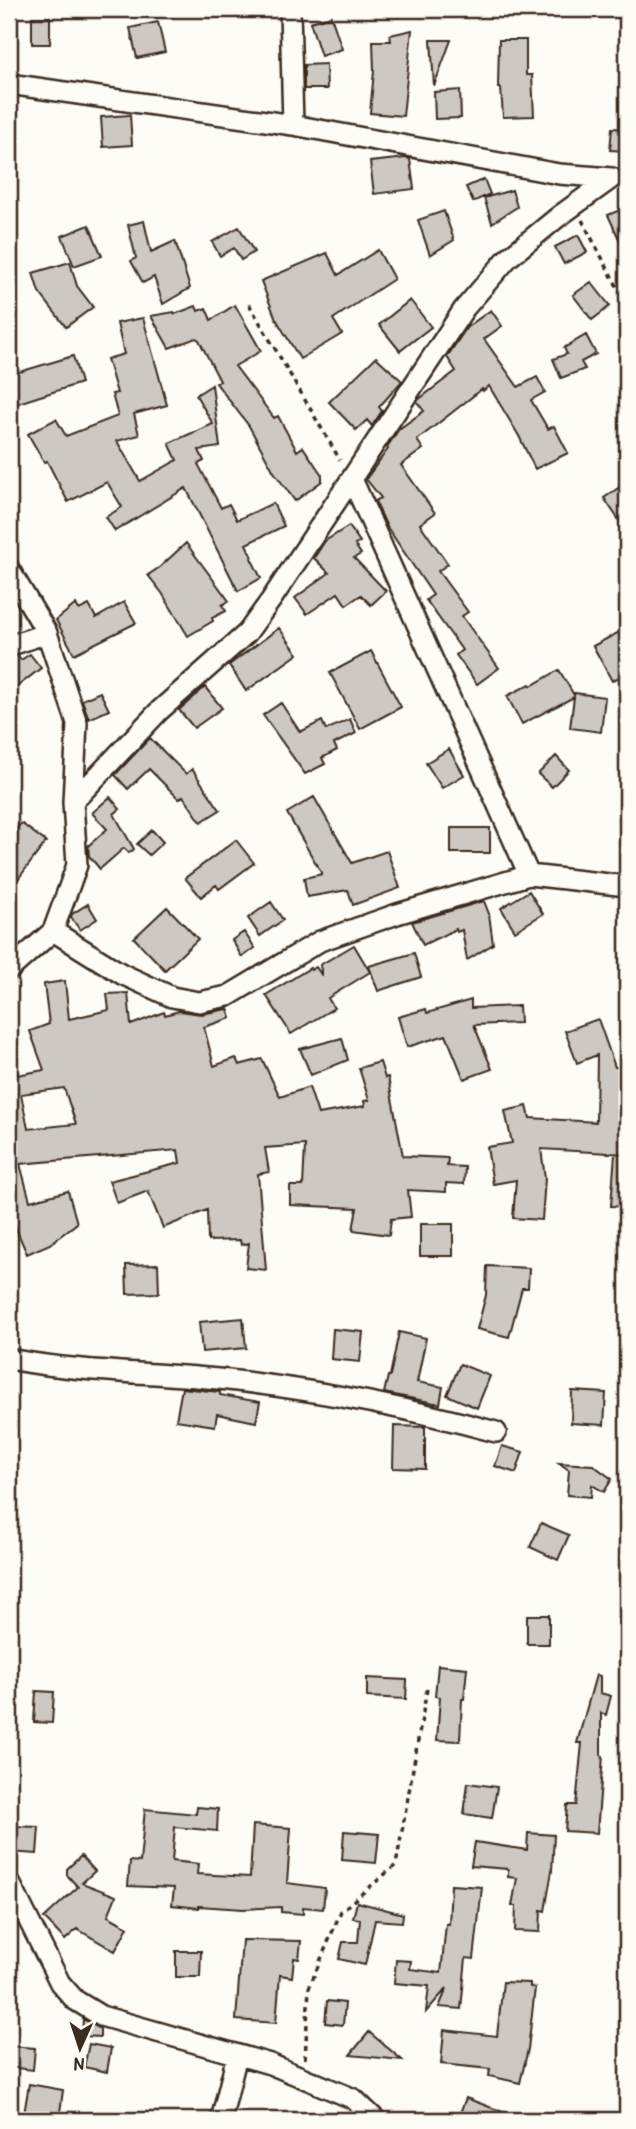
<svg xmlns="http://www.w3.org/2000/svg" width="636" height="2129" font-family="'Patrick Hand',sans-serif">
  <style>
    .building { fill: #cdc8c2; stroke: #3b2a1e; stroke-width: 2; fill-rule: evenodd }
    .lines { fill: none; stroke-linecap: round; stroke-linejoin: round }
    .minor-casing { stroke: #3b2a1e; stroke-width: 24 }
    .path { stroke: #3b2a1e; stroke-width: 3.5; stroke-dasharray: 5 5; stroke-linecap: butt }
    .minor { stroke: #fdfcf7; stroke-width: 19 }
  </style>
  <rect width="100%" height="100%" fill="#fdfcf7"/>
  <filter id="ink" filterUnits="userSpaceOnUse"><feTurbulence type="fractalNoise" baseFrequency=".0143" numOctaves="2"/><feDisplacementMap in="SourceGraphic" scale="14" xChannelSelector="R" yChannelSelector="G"/><feConvolveMatrix kernelMatrix="1 2 1 2 8 2 1 2 1" color-interpolation-filters="sRGB"/></filter>
  <g filter="url(#ink)">
    <path class="building" d="M331 16 342 49 321 56 310 22Z
      M32 17H50V44H32Z
      M158 22 165 52 137 58 130 28Z
      M412 30 403 116 370 113 374 71 373 41H391L390 35Z
      M431 40H451L434 86Z
      M499 40H526V75H532L534 116 503 117 501 88H498Z
      M326 64 327 89H304V65Z
      M460 90 461 118 435 119 434 92Z
      M130 115 132 145 103 147 101 117Z
      M612 128 627 129V151L610 150Z
      M406 158 410 159 414 189 374 194 370 162Z
      M484 179 490 194 473 202 466 187Z
      M512 190 517 207 492 223 484 198Z
      M627 207V256L608 215Z
      M444 211 454 240 430 255 418 220Z
      M144 221 151 252 175 241 190 288 163 304 154 277 143 283 131 261 136 258 128 225Z
      M89 225 102 256 74 266 62 236Z
      M239 227 254 252 241 260 234 248 220 256 212 242Z
      M578 235 587 252 564 264 555 247Z
      M378 250 394 279 333 319 342 334 300 359 276 319 261 281 327 253 338 275Z
      M70 262 77 286 93 307 66 327 39 292 33 273Z
      M591 282 610 306 592 320 573 295Z
      M410 300 431 327 400 351 379 325Z
      M235 305 261 351 235 366 274 418 278 416 297 451 303 447 322 475V481L295 501 274 472 249 426 216 383 220 381 199 340 196 338 169 348 151 316 174 312 175 314 196 306 198 311 206 308 211 320Z
      M491 310 502 326 484 339 518 387 537 377 545 392 531 400 548 429 554 426 568 453 535 469 519 436 489 386 483 391 482 389 417 440 423 449 401 465 435 513 420 524 448 564 438 571 468 612 462 616 499 668 477 684 456 655 462 650 426 600 433 595 387 527 375 501 381 498 366 479 388 449 387 447 399 429 424 411 417 402 418 400 456 371 447 357 467 327Z
      M143 318 167 405 134 414 139 435 117 441 140 481 177 460 169 443 213 424 196 395 212 385 220 447 199 450 204 461 198 464 221 508 229 504 237 520 273 503 284 526 246 544 252 557 251 558 261 578 238 591 186 488 115 531 106 517 122 507 107 482 68 502 47 461 44 462 28 434 56 419 66 436 118 416 112 394 117 393 107 359 124 354 117 323Z
      M586 335 596 354 581 362 585 369 561 378 553 359 567 354 564 348Z
      M73 356 81 383 9 406V375Z
      M376 357 402 381 379 407 382 411 372 426 367 420 356 430 329 402Z
      M627 482V532L604 498Z
      M349 526 360 542 355 545 361 554 354 558 386 591 371 605 361 595 346 605 338 593 307 614 295 598 329 573 314 558 325 541Z
      M186 543 229 601 222 605 226 611 212 618 213 621 188 636 162 593 148 575 160 567Z
      M124 602 136 623 74 654 56 620 76 604 79 610 89 605 96 618Z
      M279 628 298 654 246 691 229 665Z
      M623 630 627 638V673L612 681 593 646Z
      M371 651 401 707 360 729 330 673Z
      M30 654 41 668 9 693V658L18 656 21 660Z
      M559 670 574 695V693L605 697 601 732 570 728 574 697 522 724 507 696 530 684 531 686Z
      M205 687 222 708 194 728 179 710Z
      M100 692 109 710 89 719 82 700Z
      M281 703 300 732 322 721 326 730 350 719 356 733 334 744 337 750 322 758 325 764 305 774 263 715Z
      M150 738 186 774 192 769 220 810 201 822 183 796 179 799 149 769 128 789 115 775Z
      M449 749 464 775 442 788 426 763Z
      M556 756 569 770 552 787 538 774Z
      M110 797 120 809 114 814 134 849 129 853 124 848 100 869 89 856 88 846 107 829 92 813Z
      M314 797 352 863 387 851 400 888 353 905 348 890 307 897 304 878 322 874 287 813Z
      M21 823 46 842 9 891V839Z
      M451 828H490V853H451Z
      M152 830 163 842 149 855 137 844Z
      M236 840 254 863 219 889 216 885 201 897 185 878Z
      M529 891 543 914 515 931 501 908Z
      M484 901 489 914 493 944 467 960 462 930 457 932 456 929 423 945 412 922Z
      M271 902 283 920 260 936 248 918Z
      M88 904 97 919 80 930 71 917 72 914Z
      M167 907 198 939 165 970 134 938Z
      M244 932 255 948 242 957 232 940Z
      M354 945 370 972 328 998 334 1008 291 1034 266 995 310 968 311 970 316 967 322 976 320 965Z
      M414 953 421 977 378 991 369 966Z
      M65 981 69 1019 109 1010 107 994 128 993 131 1025 164 1012 165 1015 179 1011 201 1014 228 1009 231 1018 204 1027 214 1066 236 1058 239 1065 262 1059 280 1097 309 1087 318 1114 365 1106 364 1101 369 1100 359 1068 380 1062 385 1078 388 1077 403 1156 448 1158 447 1166 465 1167 464 1184 446 1183V1192L408 1190 411 1217 391 1219 389 1235 353 1230 357 1208 290 1205V1186H303L305 1145 265 1148 269 1172 258 1174 266 1270 246 1268 249 1243 241 1245 240 1240 208 1241 207 1210 163 1228 148 1191 117 1203 109 1181 180 1163 178 1150 20 1164 30 1201 68 1191 77 1223 50 1244 27 1254 14 1224 9 1226V1072L17 1071V1075L44 1070 30 1031 49 1024 44 984ZM64 1088 76 1124 28 1129 21 1094Z
      M471 1000V1008L519 1006 520 1023 474 1025 492 1069 464 1079 446 1035 407 1047 398 1017 426 1009 427 1013Z
      M598 1019 615 1067H625V1111L627 1112 626 1154 541 1149 545 1178 542 1220 513 1218 516 1180 493 1184 487 1147 512 1143 505 1111 527 1106 530 1118 596 1122 597 1055 577 1063 565 1031Z
      M342 1038 348 1060 311 1075 300 1049Z
      M615 1154H627V1207L611 1206Z
      M420 1224H453V1256H420Z
      M158 1264 159 1293 127 1294 126 1265Z
      M487 1266 529 1268 528 1288H522L509 1337 477 1329 486 1295Z
      M243 1318 246 1348 202 1352 199 1322Z
      M333 1329 363 1332 360 1362 331 1359Z
      M399 1332 426 1338 417 1382 443 1387 440 1404 384 1393 388 1376H390Z
      M460 1364 490 1376 477 1408 447 1395Z
      M182 1388 220 1392V1395L260 1402 256 1422 217 1414 215 1426 176 1420Z
      M572 1391 606 1393 604 1425 571 1423Z
      M394 1426 425 1427V1469L393 1468Z
      M502 1446 523 1452 516 1473 495 1466Z
      M559 1463 593 1465 612 1479 604 1492 592 1485 591 1497 567 1495 569 1470Z
      M541 1523 569 1535 558 1560 530 1547Z
      M527 1615H549V1644H527Z
      M438 1665 467 1668 464 1699H462L460 1741 437 1740 440 1697 435 1696Z
      M596 1675 600 1676V1693L611 1696 606 1715 601 1713V1755L603 1756 597 1833 565 1831 567 1805H576L582 1743H577Z
      M367 1678 407 1680 406 1699 367 1697Z
      M36 1691 54 1692 52 1723 34 1722Z
      M468 1783 497 1787 492 1818 464 1814Z
      M197 1807 218 1809 217 1831 175 1827 172 1861 198 1864 197 1874 250 1877 253 1825 291 1828 287 1883 325 1888 323 1909 303 1907V1914L281 1912V1907L243 1909 199 1906V1908L172 1905 174 1888 128 1886 130 1861 140 1862 145 1809 196 1814Z
      M9 1826 39 1827 37 1854 9 1852Z
      M344 1831 379 1834 376 1863 342 1860Z
      M528 1833 554 1835 552 1871 545 1911 541 1910 540 1932 515 1931 516 1906H512L517 1878 508 1877V1869L471 1866 475 1842 527 1850Z
      M81 1856 95 1871 82 1883 116 1896 108 1916 128 1927 115 1951 77 1929 65 1940 44 1918 78 1887 67 1875V1869Z
      M451 1885 482 1887 474 1959 466 1958 461 2009 439 2007 447 1988 426 2012 429 1986 394 1983 396 1960 411 1961 410 1969 441 1973 446 1924H449Z
      M357 1902 403 1914 402 1922 375 1920 365 1965 339 1959 343 1942H358L360 1919 353 1918Z
      M242 1940 301 1941 299 1959 294 1958 292 1977 280 1975 276 2023 236 2020Z
      M176 1951H201L200 1977H176Z
      M503 1982 530 1983V1987L535 1988 528 2049 520 2083 489 2076 490 2069 441 2064 444 2030 497 2036Z
      M327 2001 345 2003 343 2025 325 2023Z
      M83 2019 100 2029V2037L82 2036Z
      M369 2032 402 2060 350 2055Z
      M89 2044 111 2048 107 2072 84 2067Z
      M9 2046 35 2048 33 2070 9 2067Z
      M29 2084 63 2090 59 2120H23Z
      M466 2098 521 2119V2120H457Z"/>
    <g class="lines">
      <g class="minor-casing">
        <path id="minor" d="M290 9 293 125
          M9 84 293 125 559 174 612 178
          M352 479 529 875
          M9 569 47 633 77 723 73 802 77 865 53 931 9 970
          M9 646 47 633
          M73 802 159 711 247 633 271 600 464 309 508 258 558 217 612 178
          M53 931 122 974 172 997 199 1002 228 996 320 941 397 914 529 875 627 886
          M9 1359C81 1373 155 1372 228 1380 318 1390 408 1408 496 1432
          M9 1881 60 1983 75 2000 101 2016 270 2064 354 2099 376 2120
          M221 2120 237 2055"/>
      </g>
      <path class="path" d="M582 220 627 305
        M249 304 340 460
        M305 2059 309 1988 341 1911 396 1865 427 1689"/>
      <use href="#minor" class="minor"/>
    </g>
  </g>
  <rect width="636" height="2129" fill="none" stroke="#fdfcf7" stroke-width="35"/>
  <rect x="18" y="18" width="601" height="2094" fill="none" stroke="#3b2a1e" stroke-width="2.5" filter="url(#ink)"/>
  <g transform="translate(80 2048) rotate(183)" stroke="#fdfcf7" stroke-width="5" paint-order="stroke">
  <path d="M0-5L12 26L0 18L-12 26Z" fill="#3b2a1e"/>
  <text y="-10" font-size="19" font-weight="bold" text-anchor="middle" fill="#3b2a1e">N</text>
  </g>
</svg>
